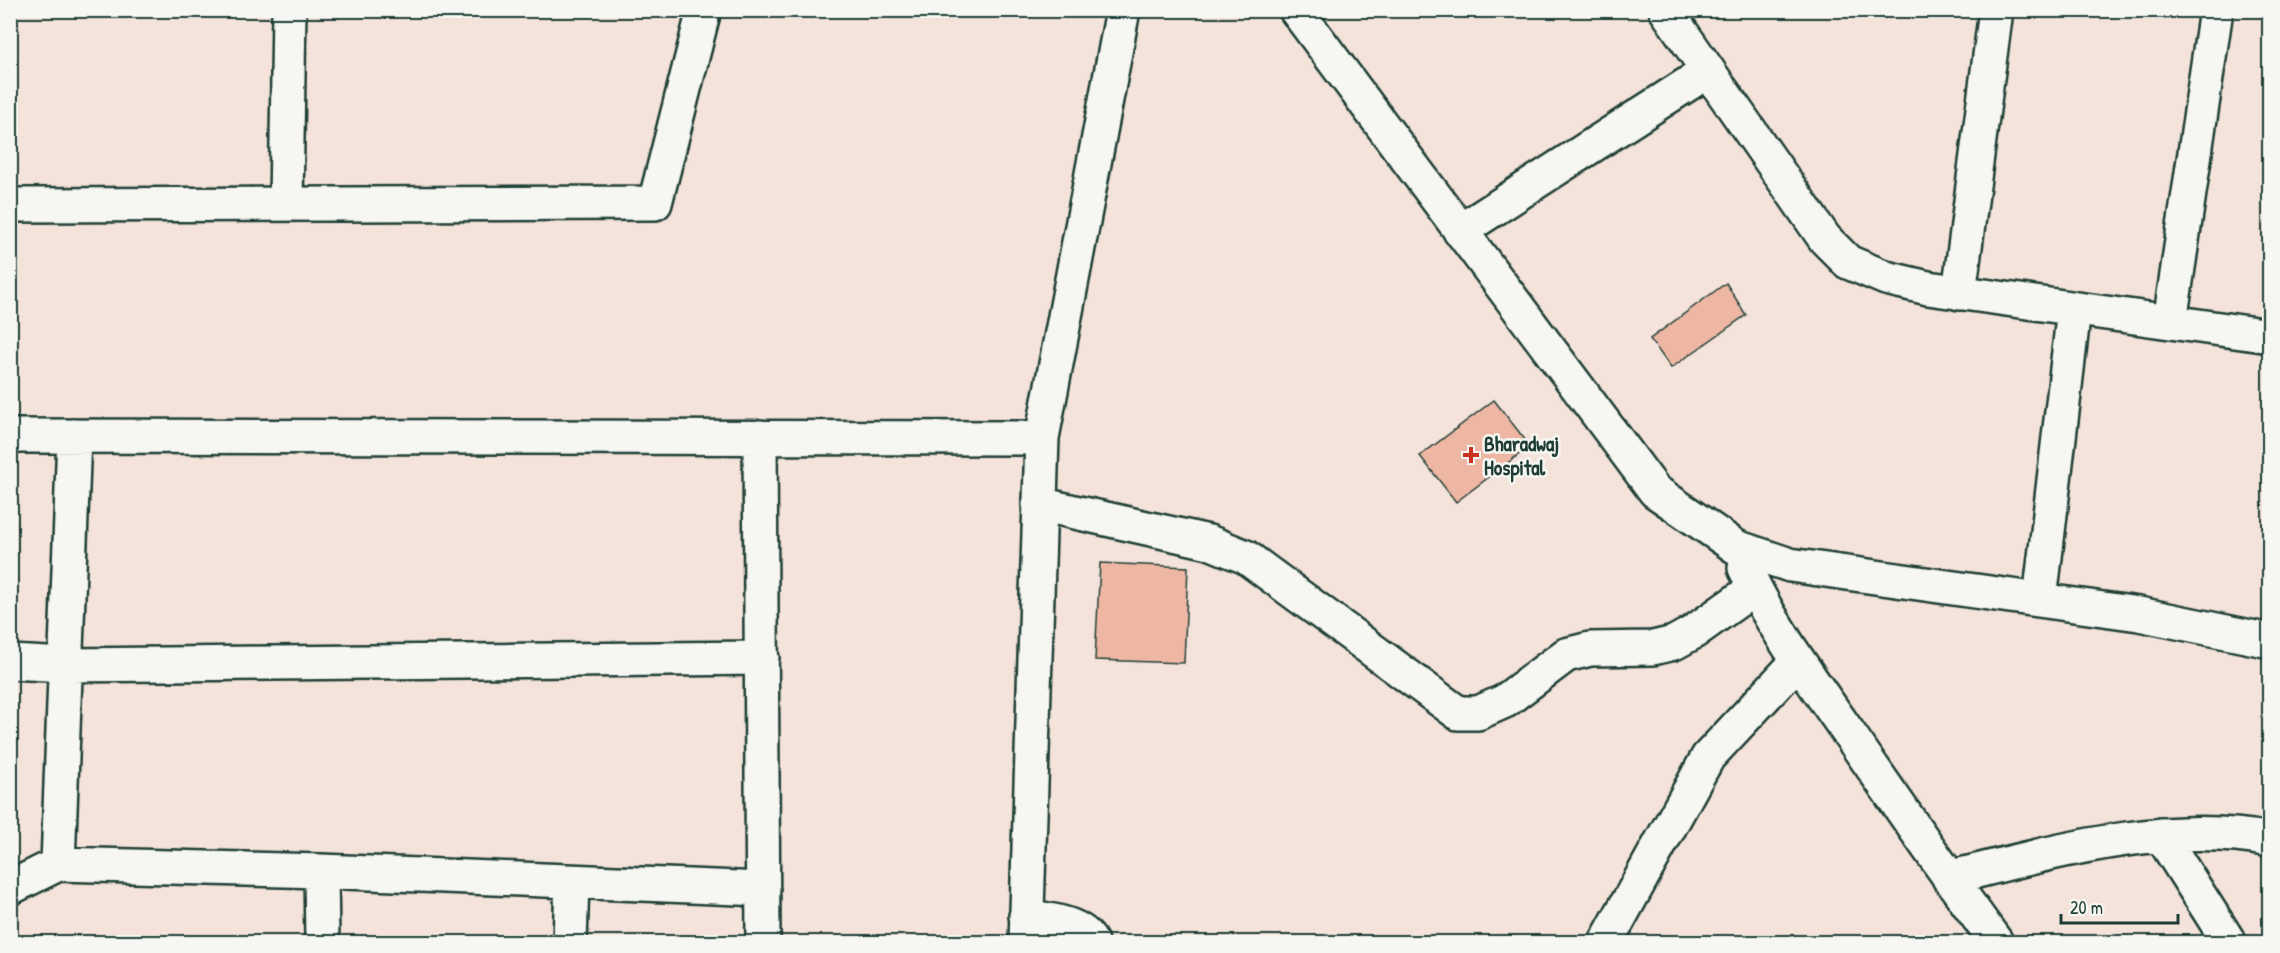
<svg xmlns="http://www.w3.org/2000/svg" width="2280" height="953" font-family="'Patrick Hand',sans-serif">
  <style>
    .building { fill: #eeb7a3; stroke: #1f3d34; stroke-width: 1.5 }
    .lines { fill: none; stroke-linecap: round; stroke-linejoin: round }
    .minor-casing { stroke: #1f3d34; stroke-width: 38 }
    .minor { stroke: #f6f6f2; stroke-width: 33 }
    .poi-dot { fill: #c8321e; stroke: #f6f6f2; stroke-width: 2 }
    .labels { text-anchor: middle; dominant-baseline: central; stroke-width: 5; stroke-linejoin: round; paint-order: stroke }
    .poi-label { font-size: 21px; font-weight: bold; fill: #1f3d34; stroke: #f6f6f2; text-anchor: start }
  </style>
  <rect width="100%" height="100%" fill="#f4e3da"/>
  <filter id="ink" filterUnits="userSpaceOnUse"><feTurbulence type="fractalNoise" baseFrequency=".0167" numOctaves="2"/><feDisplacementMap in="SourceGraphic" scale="12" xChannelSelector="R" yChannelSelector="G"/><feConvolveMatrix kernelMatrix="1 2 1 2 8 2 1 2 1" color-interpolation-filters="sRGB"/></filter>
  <g filter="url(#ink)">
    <path class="building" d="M1726 283 1746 315 1671 368 1650 339Z
      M1494 400 1530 446 1456 502 1420 456Z
      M1100 563 1188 567 1184 663 1095 660Z"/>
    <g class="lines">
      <g class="minor-casing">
        <path id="minor" d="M1296 10 1655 491 1736 547 1790 565 2139 614 2270 641
          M1666 10 1825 239 1848 262 1886 278 1928 288 2270 336
          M286 204 289 10
          M10 205 655 203 704 10
          M1460 231 1708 71
          M1959 293 1996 10
          M2170 322 2216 10
          M10 436 1042 438
          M760 437 763 942
          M1039 504 1209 542 1246 557 1458 713H1478L1505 701 1566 655 1590 649 1653 648 1674 643 1692 633 1755 588
          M1745 568C1773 629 1814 683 1852 738 1899 806 1947 875 1996 942
          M2040 600 2074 309
          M10 662 66 665 762 658
          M2161 835 2229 942
          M58 864 74 436
          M1949 878C2050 853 2166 819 2270 840
          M10 888 58 864 321 871
          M1026 916C1046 920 1080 922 1091 942
          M322 942 321 871 763 889
          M570 942 572 882
          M1026 942 1042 438 1123 10
          M1606 942 1708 757 1798 661"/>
      </g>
      <use href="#minor" class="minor"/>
    </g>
  </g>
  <path class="poi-dot" d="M1468 446h6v6h6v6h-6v6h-6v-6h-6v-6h6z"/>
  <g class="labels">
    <g class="poi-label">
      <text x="1484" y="443">Bharadwaj<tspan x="1484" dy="24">Hospital</tspan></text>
    </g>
  </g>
  <rect width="2280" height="953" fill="none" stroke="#f6f6f2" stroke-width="36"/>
  <rect x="18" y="18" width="2244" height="917" fill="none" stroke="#1f3d34" stroke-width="2" filter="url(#ink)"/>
  <path d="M2061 914v9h117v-9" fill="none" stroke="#1f3d34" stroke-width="3"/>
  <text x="2070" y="914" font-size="18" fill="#1f3d34" stroke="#f6f6f2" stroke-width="4.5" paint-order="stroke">20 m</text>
</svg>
